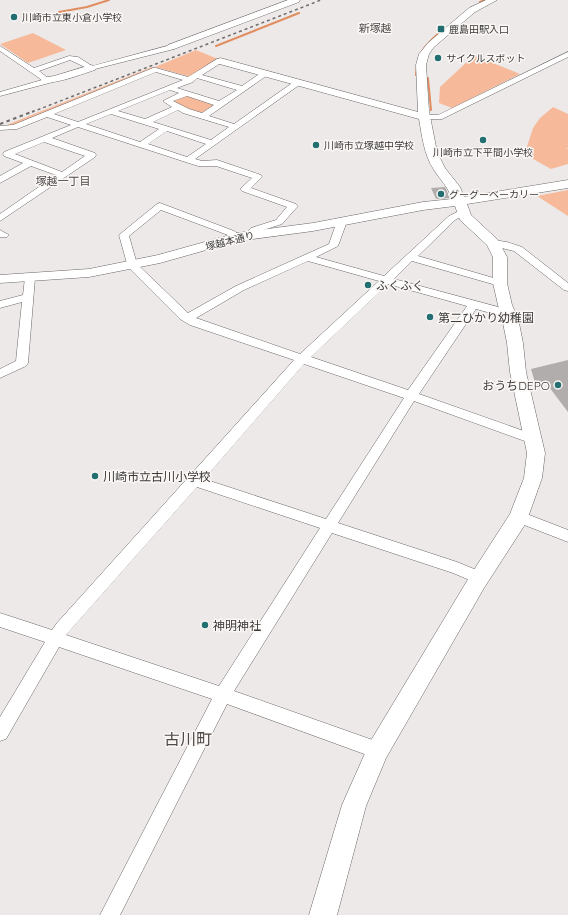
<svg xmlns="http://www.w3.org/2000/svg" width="568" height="915" font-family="Quicksand,'Noto Sans JP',sans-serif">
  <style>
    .green { fill: #f6ba9a }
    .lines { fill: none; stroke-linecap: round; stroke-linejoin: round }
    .stream { stroke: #e08d60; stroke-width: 2 }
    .building { fill: #b1adac }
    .street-casing { stroke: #6b6766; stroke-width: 1 }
    .secondary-casing { stroke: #6b6766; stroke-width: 1 }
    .street { fill: #fff; fill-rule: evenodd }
    .secondary { fill: #fff; fill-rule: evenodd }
    .rail-far1 { stroke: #6f6d6c; stroke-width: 1.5; stroke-dasharray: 3 3; stroke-linecap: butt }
    .rail { stroke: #6f6d6c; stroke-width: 2; stroke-dasharray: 3.5 3.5; stroke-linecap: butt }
    .poi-dot { fill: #226e71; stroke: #faf7f5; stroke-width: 1.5 }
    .labels { text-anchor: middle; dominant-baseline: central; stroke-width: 3; stroke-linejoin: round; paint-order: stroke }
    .far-poi-label { font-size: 10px; fill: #3b3a39; stroke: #faf7f5; text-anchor: start }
    .far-street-label { font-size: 10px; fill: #3b3a39; stroke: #faf7f5 }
    .far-neighbourhood-label { font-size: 11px; fill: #4d4a49; stroke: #faf7f5 }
    .poi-label { font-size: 12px; fill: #3b3a39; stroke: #faf7f5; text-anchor: start }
    .near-neighbourhood-label { font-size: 16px; fill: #4d4a49; stroke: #faf7f5 }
  </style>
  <rect width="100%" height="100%" fill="#ede9e8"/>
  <path class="green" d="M33 33 66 50 28 63 0 44Z
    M196 50 218 59 191 77 155 67Z
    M476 56 520 74 452 108 439 103 440 87 470 59Z
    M152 67 155 68 17 124 4 126Z
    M188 95 216 104 202 113 187 110 173 101Z
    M553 107 568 114V148L566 149H568V164L551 169 526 155 525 153 533 128 540 118Z
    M568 190V216L537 196Z"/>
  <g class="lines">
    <path class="stream" d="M480 2 485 0
      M59 12 87 7 109 0
      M216 46 299 13
      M416 75C418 53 423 47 439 33
      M428 78 431 110"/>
  </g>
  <path class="building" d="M445 187 450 198 436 199 431 188Z
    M568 360V412L546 383 536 386 531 369Z"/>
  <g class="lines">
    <g class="street-casing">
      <path id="street" d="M171 45 175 47 174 49 91 70 70 60 39 71 48 78H53V82L0 96V92L42 80 0 51V46L34 68 69 56 78 57 92 66Z
        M568 52V57L442 119H424L420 117 424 115H438Z
        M217 59H220L224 61 202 75 242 86 262 72H268L269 74 209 116 234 124 295 81H298L302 83 195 159 202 161 217 160 261 175 262 177 251 188 296 204 298 206 282 224 257 232 252 238H246L244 236 251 228 276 220 287 207 242 191 240 189 252 178 216 166H198L78 127 52 138 95 153 96 155 95 157 0 221V214L56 175 31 166 0 183V176L23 163 4 156 3 154 4 152 71 125 47 117 17 129 0 130V126L13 125 153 68H156L188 77ZM156 72 183 80 78 122 54 114ZM197 78 237 90 219 101 177 88 193 82ZM170 90 179 93 163 101 172 107 145 119 118 111ZM187 96 214 105 202 113 189 109 173 101ZM178 110 183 113 229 127 211 140 153 122ZM111 114 159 129 140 142 86 124ZM167 131 206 144 187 157 148 144ZM44 142 85 156 62 172 15 154Z
        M160 203 234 231 242 237 237 240 228 235 161 210 129 236 137 264 188 313 236 286 329 244 336 224 334 222 336 220H342L346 224 338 246 316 257 384 276 449 216 459 211H465L467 213 455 220 418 256 504 281 505 283 504 285H496L412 261 394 279 513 311 514 314 513 317 509 318 476 309 419 394 538 436 539 439 538 442 533 444 414 401 338 523 457 562 484 573 486 578 484 583 479 584 453 573 332 533 234 691 384 744 387 750 384 756 378 759 227 704 120 915H100L212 699 59 647 6 739 0 741V717L45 642 0 627V613L52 630 57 623 294 360 190 325 180 319 128 267 119 235 157 204ZM308 261 379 281 300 354 196 318 244 290ZM388 284 467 306 408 390 311 357ZM304 364 404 398 326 519 204 479ZM197 487 320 528 219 686 66 635Z
        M0 230 9 235 7 237H0Z
        M493 240 507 242 522 247 568 283V291L564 290 514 251 489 245 488 243Z
        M30 275 35 278 28 363 26 366 0 378V369L16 361 22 302 0 308V301L23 295 25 278Z
        M519 511 568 530V542L514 521 512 517 514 513Z"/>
    </g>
    <g class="secondary-casing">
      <path id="secondary" d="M288 0H300L299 2 174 49H168L166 47 168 45Z
        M486 0H497L475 12 434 47 429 54 426 65 429 111 437 152 445 168 460 187 464 197 568 180V188L467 204 471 215 498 240 507 257V283L512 305 518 318 523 343 526 372 545 453 542 478 526 523 484 588 386 758 366 806 337 915H309L342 805 370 742 470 576 510 514 524 478 527 453 510 372 507 343 502 318 498 305 493 283V257L487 245 460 220 455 206 423 210 313 231 238 241 160 263 89 277 0 283V275L89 269 158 255 237 233 313 223 423 202 452 199C447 185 441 181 434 170 424 155 422 136 419 119L216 63 215 61 220 58 224 59 418 112 416 65 419 54 428 43 469 8Z
        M91 65 96 68 95 70C84 73 48 88 41 80L42 78 54 76Z"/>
    </g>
    <use href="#street" class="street"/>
    <use href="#secondary" class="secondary"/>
    <path class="rail-far1" d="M32 112 321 0"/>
    <path class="rail" d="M0 124 34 111"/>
  </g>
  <g class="poi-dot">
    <circle cx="14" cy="17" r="4"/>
    <rect x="437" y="25" width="8" height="8" rx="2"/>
    <circle cx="438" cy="58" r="4"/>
    <circle cx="483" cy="140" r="4"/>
    <circle cx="316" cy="145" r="4"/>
    <circle cx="441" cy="194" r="4"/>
    <circle cx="368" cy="285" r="4"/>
    <circle cx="430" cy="317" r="4"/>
    <circle cx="558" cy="385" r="4"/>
    <circle cx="95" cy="476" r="4"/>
    <circle cx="205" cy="625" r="4"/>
  </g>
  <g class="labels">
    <g class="far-poi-label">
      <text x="22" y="17">川崎市立東小倉小学校</text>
      <text x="449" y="29">鹿島田駅入口</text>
      <text x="446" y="58">サイクルスポット</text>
      <text x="324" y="145">川崎市立塚越中学校</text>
      <text x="483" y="152" text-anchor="middle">川崎市立下平間小学校</text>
      <text x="449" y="194">グーグーベーカリー</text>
    </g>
    <g class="far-street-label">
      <text transform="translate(230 241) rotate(-14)">塚越本通り</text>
    </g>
    <g class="far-neighbourhood-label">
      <text x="375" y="28">新塚越</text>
      <text x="63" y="181">塚越一丁目</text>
    </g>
    <g class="poi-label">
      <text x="376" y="285">ふくふく</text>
      <text x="438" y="317">第二ひかり幼稚園</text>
      <text x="550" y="385" text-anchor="end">おうちDEPO</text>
      <text x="103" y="476">川崎市立古川小学校</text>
      <text x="213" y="625">神明神社</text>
    </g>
    <g class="near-neighbourhood-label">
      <text x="188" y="739">古川町</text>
    </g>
  </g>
</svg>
